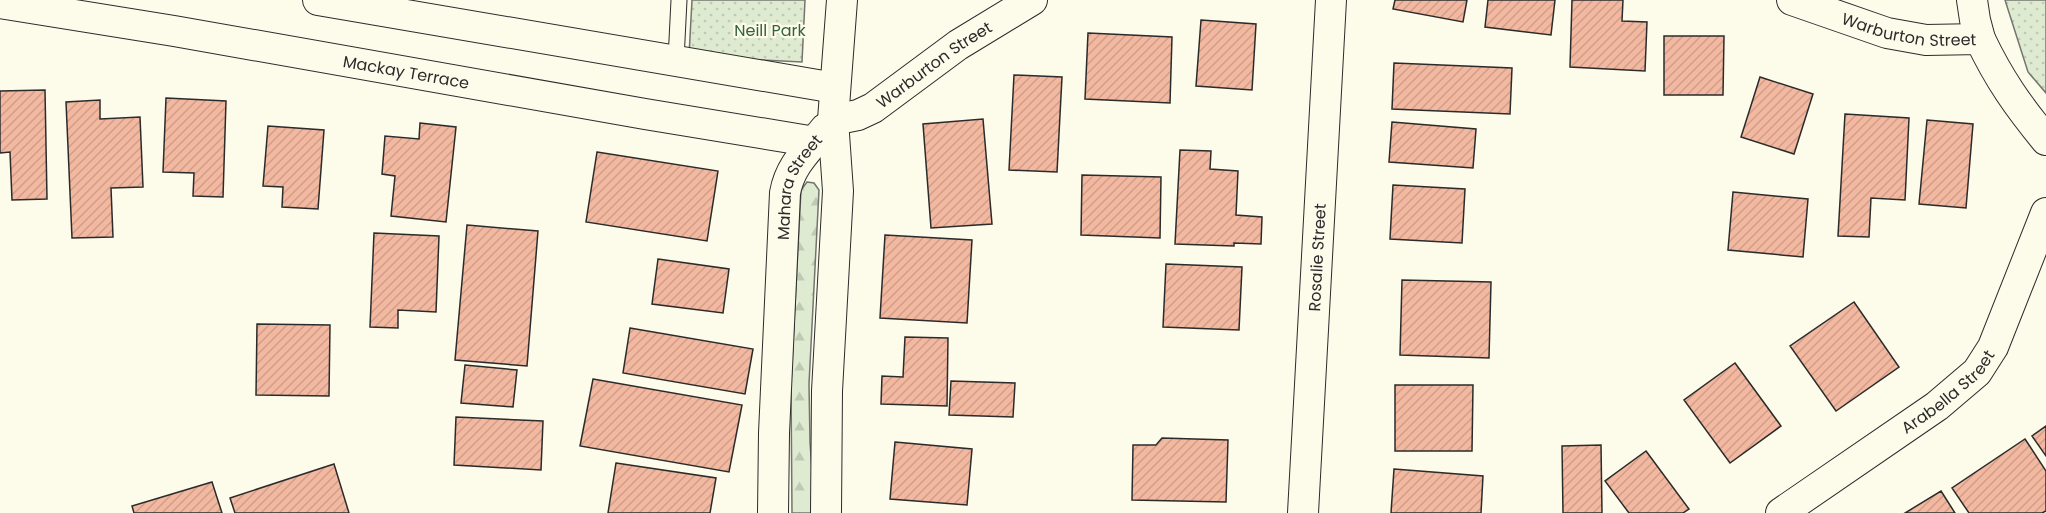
<svg xmlns="http://www.w3.org/2000/svg" width="2046" height="513" font-family="Poppins,sans-serif">
  <style>
    .forest { fill: url(#forest-firs); stroke: #74746e; stroke-width: 1.5 }
    .park { fill: url(#park-dots); stroke: #74746e; stroke-width: 1.5 }
    .building { fill: url(#building-hatch); stroke: #2b2b2b; stroke-width: 1.5 }
    .lines { fill: none; stroke-linecap: round; stroke-linejoin: round }
    .service-casing { stroke: #2b2b2b; stroke-width: 17 }
    .minor-casing { stroke: #2b2b2b; stroke-width: 32 }
    .service { stroke: #fdfbea; stroke-width: 15 }
    .minor { stroke: #fdfbea; stroke-width: 30 }
    .labels { text-anchor: middle; dominant-baseline: central; stroke-width: 4.5; stroke-linejoin: round; paint-order: stroke }
    .street-label { font-size: 16px; fill: #2b2b2b; stroke: #fdfbea }
    .park-label { font-size: 16px; fill: #34623c; stroke: #fdfbea }
  </style>
  <defs>
    <pattern id="forest-firs" width="22" height="20" patternUnits="userSpaceOnUse" patternTransform="scale(1.5)"><rect width="22" height="20" fill="#deebd1"/><path d="M5 1l3.5 6h-7zM16 11l3.5 6h-7z" fill="#bfcab4"/></pattern>
    <pattern id="park-dots" width="8" height="8" patternUnits="userSpaceOnUse" patternTransform="scale(1.5)"><rect width="8" height="8" fill="#deebd1"/><path d="M2 2h.1M6 6h.1" fill="none" stroke="#bfcab4" stroke-width="1.8" stroke-linecap="round"/></pattern>
    <pattern id="building-hatch" width="6" height="6" patternUnits="userSpaceOnUse" patternTransform="scale(1.5)"><rect width="6" height="6" fill="#f2b8a0"/><path d="M-1 1l2-2M0 6l6-6M5 7l2-2" fill="none" stroke="#d09e8a"/></pattern>
  </defs>
  <rect width="100%" height="100%" fill="#fdfbea"/>
  <path class="forest" d="M807 182 814 183 819 190 809 384 810 442 815 513H792L791 384 801 190Z"/>
  <path class="park" d="M692 0H805L802 62 689 56Z
    M2005 0H2046V93L2028 72Z"/>
  <path class="building" d="M1395 0H1467L1463 22 1393 9Z
    M1488 0H1555L1551 35 1485 27Z
    M1572 0H1623L1622 21 1647 22 1645 71 1570 67Z
    M1201 20 1256 24 1252 90 1196 86Z
    M1088 33 1172 37 1170 103 1085 99Z
    M1664 36H1724L1723 95H1664Z
    M1394 63 1512 68 1510 114 1392 109Z
    M1014 75 1062 77 1057 172 1009 170Z
    M1760 77 1813 94 1794 154 1741 137Z
    M45 90 47 199 12 200 10 152 0 153V91Z
    M166 98 226 101 223 197 193 196 194 173 163 172Z
    M100 100V119L140 117 143 187 111 188 113 237 72 238 66 102Z
    M1845 114 1909 118 1905 200 1871 198 1869 237 1838 236Z
    M983 119 992 224 931 228 923 124Z
    M1927 120 1973 124 1966 208 1919 204Z
    M1392 122 1476 129 1473 168 1389 162Z
    M420 123 456 127 446 222 391 216 395 176 382 174 385 136 419 139Z
    M268 126 324 130 318 209 282 207 283 187 263 186Z
    M1180 150 1211 151 1210 169 1238 171 1236 215 1262 217 1261 244 1234 243V246L1175 244Z
    M597 152 718 171 707 241 586 222Z
    M1082 175 1161 177 1160 238 1081 235Z
    M1393 185 1465 189 1462 243 1390 239Z
    M1733 192 1808 199 1803 257 1728 250Z
    M467 225 538 231 527 366 455 360Z
    M374 233 439 236 436 312 398 310V328L370 327Z
    M885 235 972 240 967 323 880 318Z
    M658 259 729 269 723 313 652 304Z
    M1166 264 1242 267 1239 330 1163 327Z
    M1402 280 1491 282 1489 358 1400 355Z
    M1854 302 1899 367 1836 411 1790 346Z
    M257 324 330 325 329 396 256 395Z
    M630 328 753 349 745 394 623 373Z
    M905 337 948 338 947 406 881 404 882 376 903 377Z
    M1735 363 1781 426 1730 463 1684 400Z
    M465 365 517 370 513 407 461 403Z
    M593 379 742 405 729 472 580 446Z
    M951 381 1015 383 1013 417 949 415Z
    M1395 385H1473L1472 451H1395Z
    M456 417 543 421 541 470 454 465Z
    M2046 426V456L2032 436Z
    M1162 438 1228 440 1226 502 1132 500 1133 445H1156Z
    M2025 439 2046 471V511L2042 513H1969L1952 488Z
    M895 442 972 449 967 505 890 499Z
    M1601 445 1602 513H1563L1562 446Z
    M1646 451 1689 509 1683 513H1629L1605 481Z
    M616 463 716 478 710 513H608Z
    M334 464 349 513H235L230 498Z
    M1394 469 1483 476 1481 513H1391Z
    M212 482 222 513H134L132 506Z
    M1941 491 1955 513H1905Z"/>
  <g class="lines">
    <g class="service-casing">
      <path id="service" d="M676 60 679 0"/>
    </g>
    <g class="minor-casing">
      <g id="minor">
        <path d="M318 0 835 88"/>
        <path id="s1" d="M1792 0 1887 33 1926 40 1980 39C1999 79 2018 106 2046 140"/>
        <path d="M1972 0 1975 20 1980 39"/>
        <path id="s2" d="M0 3 174 31 645 114 815 142"/>
        <path id="s3" d="M833 120 858 115 873 108 958 45 1032 0"/>
        <path id="s4" d="M773 513 774 433 785 193C790 165 808 150 825 129"/>
        <path d="M826 513 827 391 838 191 833 120 842 0"/>
        <path id="s5" d="M1303 513 1331 0"/>
        <path id="s6" d="M1781 513 1937 406 1977 372 1993 347 2046 213"/>
      </g>
    </g>
    <use href="#service" class="service"/>
    <use href="#minor" class="minor"/>
  </g>
  <g class="labels">
    <g class="street-label">
      <text stroke="none"><textPath href="#s1" startOffset="122">Warburton Street</textPath></text>
      <text stroke="none"><textPath href="#s3" startOffset="117">Warburton Street</textPath></text>
      <text stroke="none"><textPath href="#s2" startOffset="412">Mackay Terrace</textPath></text>
      <text stroke="none"><textPath href="#s4" startOffset="330">Mahara Street</textPath></text>
      <text stroke="none"><textPath href="#s5" startOffset="256">Rosalie Street</textPath></text>
      <text stroke="none"><textPath href="#s6" startOffset="207">Arabella Street</textPath></text>
    </g>
    <g class="park-label">
      <text x="770" y="30">Neill Park</text>
    </g>
  </g>
</svg>
